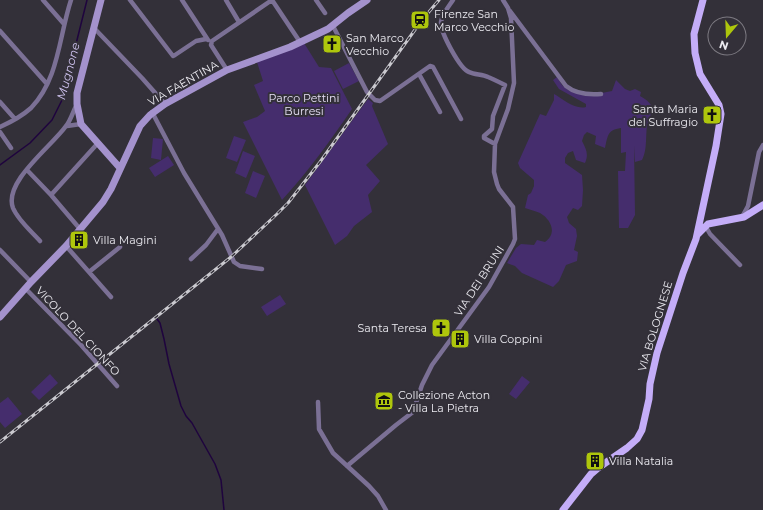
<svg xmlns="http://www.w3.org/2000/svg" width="763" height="510" font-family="Montserrat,sans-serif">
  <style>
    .green { fill: #452d6d }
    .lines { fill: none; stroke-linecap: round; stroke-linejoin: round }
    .stream { stroke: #1f043e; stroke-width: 1.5 }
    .street { stroke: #7b7095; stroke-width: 4.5 }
    .secondary { stroke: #a492cd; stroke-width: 7 }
    .primary { stroke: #c4adf8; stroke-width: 7 }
    .rail-casing { stroke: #cac9cf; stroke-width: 3 }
    .rail { stroke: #333039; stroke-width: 1.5; stroke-dasharray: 4.5; stroke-linecap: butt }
    .labels { text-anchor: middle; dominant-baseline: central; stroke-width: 4; stroke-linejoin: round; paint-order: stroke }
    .poi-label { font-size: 11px; fill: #ebeaf0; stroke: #333039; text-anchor: start }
    .street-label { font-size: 11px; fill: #ebeaf0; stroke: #333039 }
    .park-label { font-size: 11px; fill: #e7e0f7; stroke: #333039 }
    .water-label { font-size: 12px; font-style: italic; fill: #cec2ee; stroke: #333039 }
  </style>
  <rect width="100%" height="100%" fill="#333039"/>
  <path class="green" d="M304 43 319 67 331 68 352 109C330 141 308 172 282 200L243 122 257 117 265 111 254 85 263 81 257 62Z
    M349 63 359 81 343 89 334 71Z
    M557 77 562 85 568 90 586 96 612 91 616 80 625 89 630 91 635 89 641 92 640 96C647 100 652 103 653 112 642 123 650 146 642 160L635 162 634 146 635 215 628 228H619L618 171H625L626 152 621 153V128C607 130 608 136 605 148L595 144 596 136 587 132 584 135 582 141C586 149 589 154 585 163L576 160 573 151 568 153 565 158V163L582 175 583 190 582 206 578 210 573 208 567 217 569 223 576 229 577 236 574 250 578 252 577 261 566 265 559 281 553 287 522 273 515 266 507 263 516 248 521 244 534 245 537 240 545 242C557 234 552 220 540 213 536 211 530 210 525 208L528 195 531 193 534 186V180L520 168 518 163 540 114 546 116 554 100V94C563 99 575 110 586 107V104L559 89 553 80Z
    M368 99 373 103 372 106 388 144 366 165 380 181 368 195 372 212 354 226 347 236 335 245 305 185Z
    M234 136 246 140 237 162 226 158Z
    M153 138 163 139 161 160 151 158Z
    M243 151 255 156 246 178 235 173Z
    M168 156 174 165 155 177 149 168Z
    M253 171 265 176 256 198 245 193Z
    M280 295 286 304 267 316 261 307Z
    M50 374 58 383 39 400 31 392Z
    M522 376 530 382 516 399 509 394Z
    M8 397 22 414 5 428 0 422V403Z"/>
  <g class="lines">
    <path class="stream" d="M0 165 30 143 52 120 62 100 87 0
      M157 319 160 323 164 339 169 364 181 406 186 416 192 423 215 464 221 480 224 510"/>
    <path class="street" d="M43 0 64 24
      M130 0 173 56 175 55 196 41 206 39
      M182 0 208 40
      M226 0 239 22
      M316 0 325 13
      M453 0C449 6 442 14 441 22 440 32 460 69 469 72 475 75 482 74 488 77 493 79 499 82 505 85L493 116 492 129 484 136V138L495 144
      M510 11 566 86C576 94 589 95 601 94
      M333 26 367 92 375 100 380 101 430 66 433 67 461 119
      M94 28 142 78 165 104
      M0 31 47 84
      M212 41 272 0 300 42
      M212 41 211 45 227 70
      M419 74 440 112
      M0 102 15 119
      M152 112 184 173 222 235 234 262 240 266 262 269
      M67 126 81 124
      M0 127C11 122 22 116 31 108 59 79 59 36 71 0
      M0 132 11 148
      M27 170 51 195 80 229
      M51 195 98 143
      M742 217 748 206 759 152 763 145
      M706 227 710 234 740 265
      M40 241C31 231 18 220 13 208 3 182 52 146 66 126 71 120 73 111 77 104
      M66 246 111 297
      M0 250 31 282
      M191 259 206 245 218 229
      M89 272 120 247
      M25 288 81 345 117 386
      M318 402 319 429 333 453 369 486 378 496 386 510
      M347 466 396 425 413 412 422 385 432 365 489 287 513 244 515 239 513 207 499 189 497 184 494 172 495 144 508 109 514 83 511 18 508 8 503 0"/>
    <path class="secondary" d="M101 0 77 93V104L81 124 120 168
      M0 317 31 282 66 246 103 202 111 189 140 126 150 115 165 104 227 70 290 47 328 29 348 13 367 0"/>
    <path class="primary" d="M698 234 708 224 744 217 763 205
      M563 510 591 474 598 468 627 448 637 439 642 430 649 399 650 384 657 353 683 273 696 239 716 146 721 114 719 105 700 74 695 53 694 34 703 0"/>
    <g class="rail-casing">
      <path id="rail" d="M0 442 231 257 277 214 288 203 320 162 422 20 439 0"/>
    </g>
    <use href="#rail" class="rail"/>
  </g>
  <defs>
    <g id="station-square" transform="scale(1)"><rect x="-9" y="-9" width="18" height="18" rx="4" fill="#aec60c" stroke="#333039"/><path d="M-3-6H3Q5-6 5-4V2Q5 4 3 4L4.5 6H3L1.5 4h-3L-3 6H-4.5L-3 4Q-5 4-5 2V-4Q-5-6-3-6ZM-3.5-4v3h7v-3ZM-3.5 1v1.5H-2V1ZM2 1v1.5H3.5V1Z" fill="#111"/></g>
    <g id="church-square" transform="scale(1)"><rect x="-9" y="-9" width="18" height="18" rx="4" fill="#aec60c" stroke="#333039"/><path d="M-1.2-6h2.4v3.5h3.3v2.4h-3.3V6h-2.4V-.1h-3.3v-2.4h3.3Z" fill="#111"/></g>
    <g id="building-square" transform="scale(1)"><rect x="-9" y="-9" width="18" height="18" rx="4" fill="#aec60c" stroke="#333039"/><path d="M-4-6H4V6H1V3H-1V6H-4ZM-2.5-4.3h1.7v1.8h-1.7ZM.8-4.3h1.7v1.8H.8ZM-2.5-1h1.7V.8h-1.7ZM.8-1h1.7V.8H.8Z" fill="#111"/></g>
    <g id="museum-square" transform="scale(1)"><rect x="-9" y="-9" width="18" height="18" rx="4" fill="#aec60c" stroke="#333039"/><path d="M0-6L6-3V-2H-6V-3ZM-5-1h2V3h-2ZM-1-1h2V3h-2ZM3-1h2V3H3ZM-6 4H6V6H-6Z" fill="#111"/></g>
  </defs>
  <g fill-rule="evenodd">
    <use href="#station-square" x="420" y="20"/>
    <use href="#church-square" x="332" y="44"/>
    <use href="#church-square" x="712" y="115"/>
    <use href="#building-square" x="79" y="240"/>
    <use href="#church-square" x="441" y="328"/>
    <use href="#building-square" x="460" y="339"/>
    <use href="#museum-square" x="384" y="401"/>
    <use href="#building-square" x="595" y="461"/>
  </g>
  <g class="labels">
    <g class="poi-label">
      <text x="434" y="14">Firenze San<tspan x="434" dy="13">Marco Vecchio</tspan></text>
      <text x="346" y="38">San Marco<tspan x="346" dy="13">Vecchio</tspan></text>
      <text x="698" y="109" text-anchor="end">Santa Maria<tspan x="698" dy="13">del Suffragio</tspan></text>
      <text x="93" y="240">Villa Magini</text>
      <text x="427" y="328" text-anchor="end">Santa Teresa</text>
      <text x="474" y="339">Villa Coppini</text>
      <text x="398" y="395">Collezione Acton<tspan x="398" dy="13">- Villa La Pietra</tspan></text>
      <text x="609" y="461">Villa Natalia</text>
    </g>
    <g class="street-label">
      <text transform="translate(183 83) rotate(-30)">VIA FAENTINA</text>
      <text transform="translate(479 281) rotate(-57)">VIA DEI BRUNI</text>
      <text transform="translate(655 326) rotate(-73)">VIA BOLOGNESE</text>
      <text transform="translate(78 331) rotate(47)">VICOLO DEL CIONFO</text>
    </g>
    <g class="park-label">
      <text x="304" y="98">Parco Pettini<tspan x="304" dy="13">Burresi</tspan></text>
    </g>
    <g class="water-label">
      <text transform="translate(68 71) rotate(-75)">Mugnone</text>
    </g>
  </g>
  <g transform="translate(727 36) rotate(199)"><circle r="19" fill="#333039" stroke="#7d7a82"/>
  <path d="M0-3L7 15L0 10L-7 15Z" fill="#aec60c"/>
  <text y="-6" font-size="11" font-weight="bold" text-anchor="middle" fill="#ebeaf0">N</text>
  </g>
</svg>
